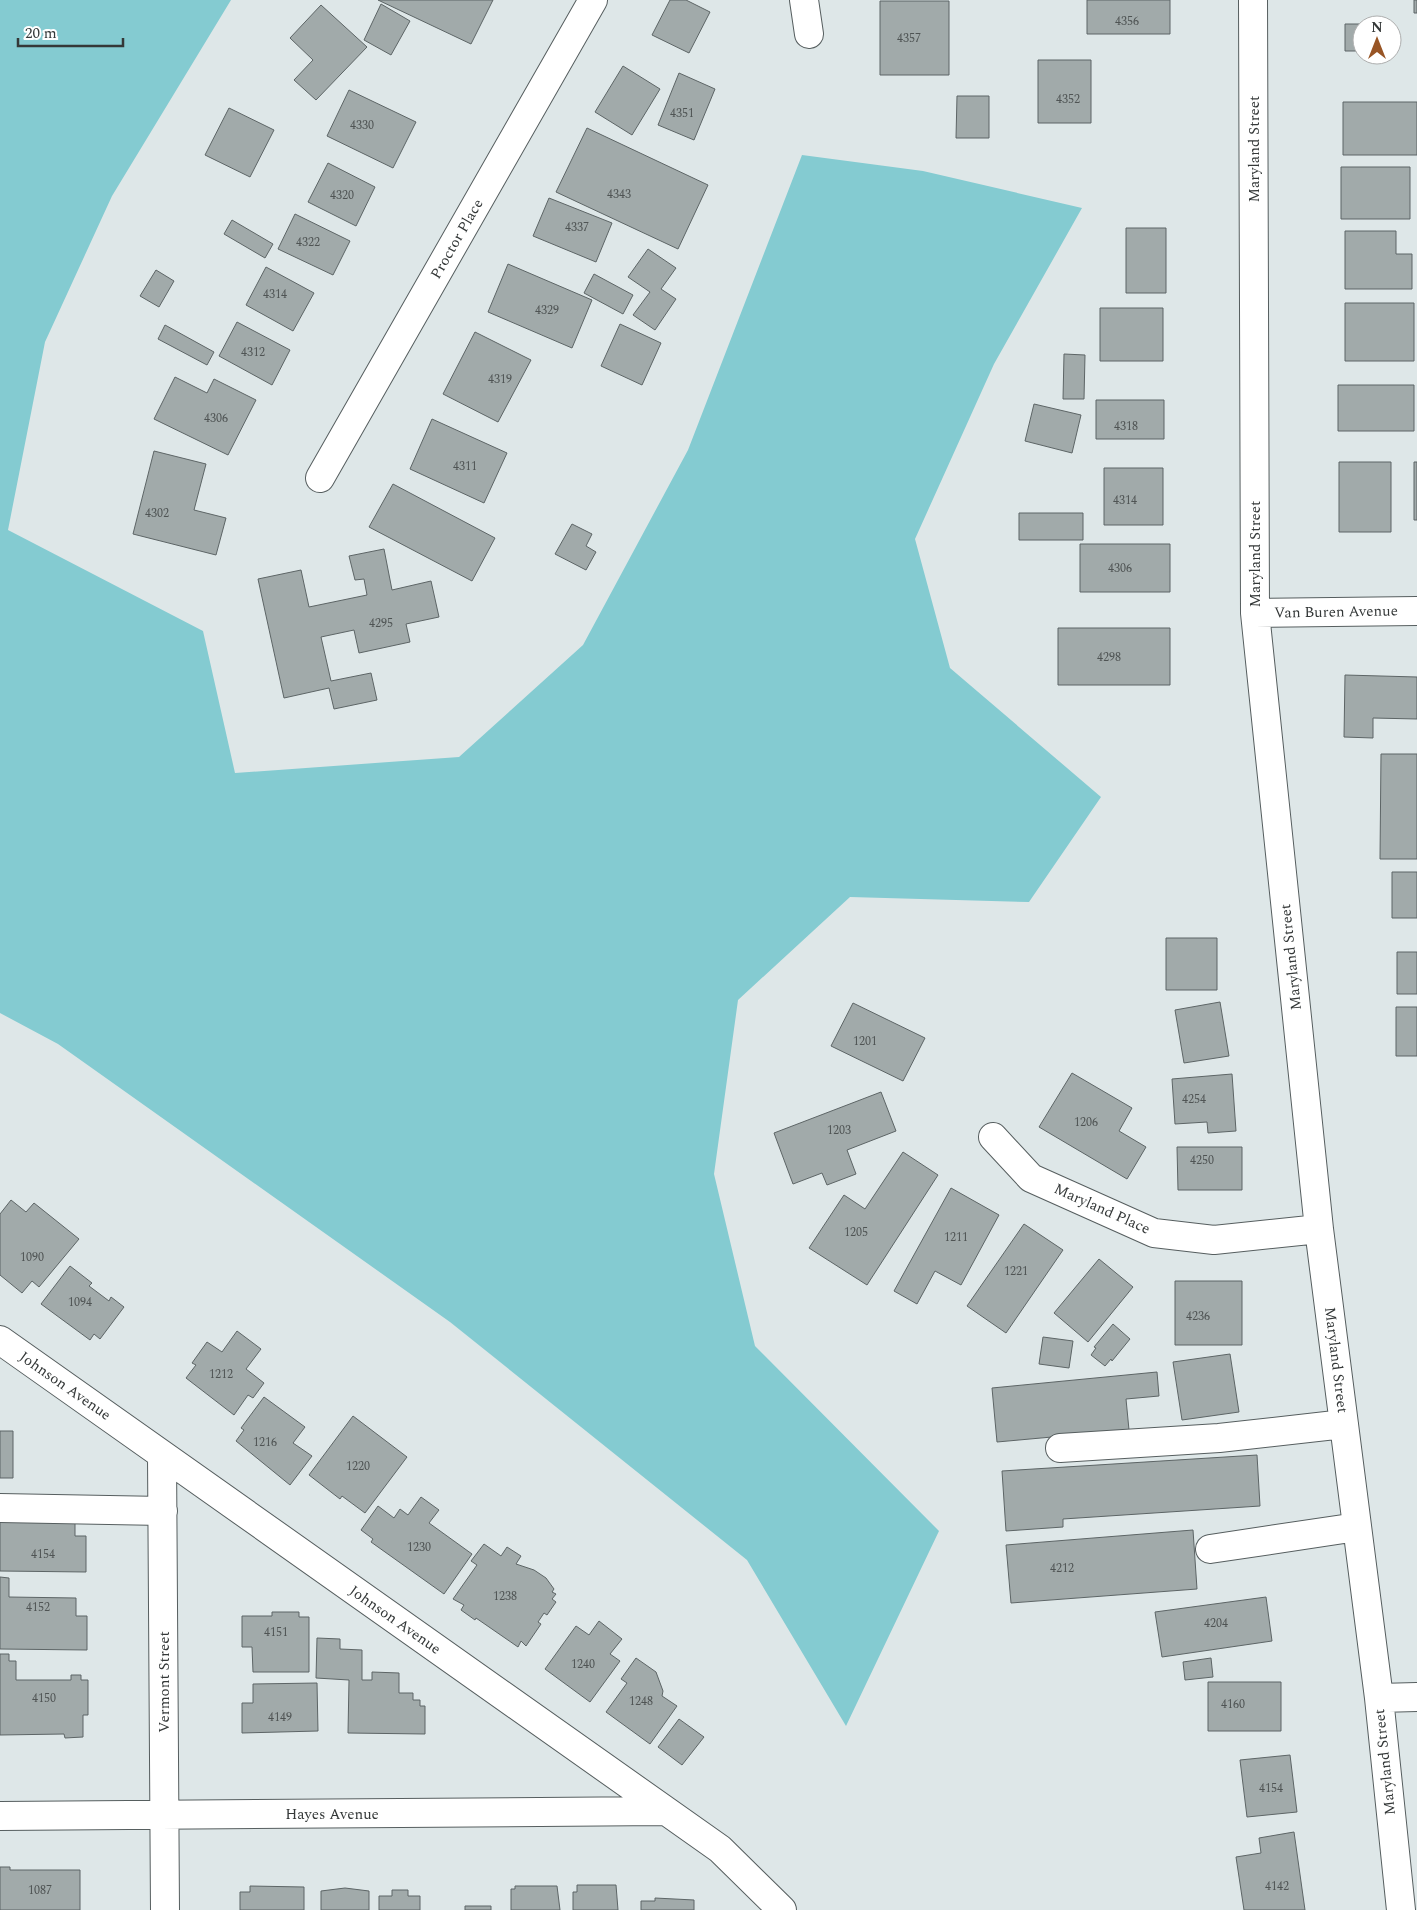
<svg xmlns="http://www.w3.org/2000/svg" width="1417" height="1910" font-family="Spectral,serif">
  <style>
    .green { fill: #84cbd1 }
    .building { fill: #a1aaaa; stroke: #5d6566 }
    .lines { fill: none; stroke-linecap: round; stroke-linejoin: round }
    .minor-casing { stroke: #565e5f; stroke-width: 30 }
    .minor { stroke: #fff; stroke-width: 28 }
    .labels { text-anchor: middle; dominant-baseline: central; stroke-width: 4; stroke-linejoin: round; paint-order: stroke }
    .number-label { font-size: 12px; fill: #4f5454 }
    .street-label { font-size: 15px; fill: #343838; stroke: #fff }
  </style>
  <rect width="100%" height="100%" fill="#dee7e8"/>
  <path class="green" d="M0 0H231L112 196 45 342 8 530 203 631 235 773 459 757 583 645 688 450 802 155 923 171 1082 208 994 364 915 539 950 668 1101 797 1029 902 850 897 738 1000 714 1174 755 1346 939 1531 846 1726 747 1560 450 1322 58 1044 0 1013Z"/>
  <path class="building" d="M378 0H493L471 44Z
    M670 0H686L710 12 689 53 652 35Z
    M1087 0H1170V34H1087Z
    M1414 0H1417V13H1414Z
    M880 1H949V75H880Z
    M381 4 410 21 391 55 364 40Z
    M321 5 367 47 316 100 294 80 313 60 290 38Z
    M1345 24H1384V25H1362V51H1345Z
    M1038 60H1091V123H1038Z
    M623 66 660 89 632 135 595 112Z
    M679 73 715 89 694 140 658 125Z
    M349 90 416 122 393 168 327 136Z
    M957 96H989V138H956Z
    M1343 102H1417V155H1343Z
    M229 108 274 130 250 177 205 155Z
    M587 128 708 185 678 249 556 192Z
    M328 163 375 187 356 226 308 202Z
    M1341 167H1410V219H1341Z
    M549 198 612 223 596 262 533 236Z
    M295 214 350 241 333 275 278 249Z
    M232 220 273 244 265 258 224 234Z
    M1126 228H1166V293H1126Z
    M1345 231H1396V254H1412V289H1345Z
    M648 249 676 268 661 289 676 299 655 330 633 315 650 292 628 277Z
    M508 264 592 300 572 348 488 312Z
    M266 267 314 293 293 331 246 305Z
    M156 270 174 281 159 307 140 296Z
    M594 274 633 295 623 314 584 293Z
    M1345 303H1414V361H1345Z
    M1100 308H1163V361H1100Z
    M237 322 290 350 272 385 219 356Z
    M620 324 661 343 642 385 601 366Z
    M165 325 214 352 207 365 158 339Z
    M475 332 531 360 498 422 443 394Z
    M1064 354 1085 355 1084 399H1063Z
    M175 377 207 393 214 379 256 400 228 455 154 419Z
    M1338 385H1414V431H1338Z
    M1096 400H1164V439H1096Z
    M1034 404 1081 415 1072 453 1025 441Z
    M432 419 507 453 484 503 410 469Z
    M154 451 206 464 194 510 226 518 216 555 133 534Z
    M1339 462H1391V532H1339Z
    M1414 462H1417V520H1414Z
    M1104 468H1163V525H1104Z
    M393 484 495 538 472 581 369 527Z
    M1019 513H1083V540H1019Z
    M572 524 592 534 586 546 596 552 586 570 555 554Z
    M1080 544H1170V592H1080Z
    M384 549 392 590 431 581 439 617 406 624 410 642 359 653 354 630 321 637 331 681 371 673 377 700 334 709 329 688 284 698 258 579 301 570 309 607 367 595 364 579 355 580 349 556Z
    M1058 628H1170V685H1058Z
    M1345 675 1417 677V719L1373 718V738L1344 737Z
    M1381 754H1417V859H1380Z
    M1392 872H1417V918H1392Z
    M1166 938H1217V990H1166Z
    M1397 952H1417V994H1397Z
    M1220 1002 1229 1056 1184 1063 1175 1010Z
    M853 1003 925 1038 903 1081 831 1046Z
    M1396 1007H1417V1056H1396Z
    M1072 1073 1132 1108 1119 1131 1146 1147 1127 1179 1039 1127Z
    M1232 1074 1236 1131 1208 1133 1207 1122 1175 1124 1172 1079Z
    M881 1092 896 1131 847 1150 856 1174 827 1185 822 1173 793 1184 774 1133Z
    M1177 1147H1242V1190H1178Z
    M903 1152 938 1175 867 1285 809 1248 844 1195 865 1209Z
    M951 1188 999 1215 961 1285 935 1271 917 1304 894 1291Z
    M11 1200 26 1212 34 1203 79 1239 39 1287 32 1281 22 1293 0 1275V1214Z
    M1024 1224 1063 1250 1006 1333 967 1306Z
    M1099 1259 1133 1287 1088 1342 1054 1313Z
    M70 1266 92 1283 89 1286 109 1301 111 1297 124 1307 100 1339 94 1334 90 1340 41 1304Z
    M1175 1281H1242V1345H1175Z
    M1113 1324 1130 1339 1112 1361 1111 1359 1105 1366 1091 1355 1096 1348 1094 1347Z
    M237 1331 261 1349 246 1369 264 1383 253 1398 248 1395 234 1415 186 1378 196 1365 192 1363 207 1342 222 1352Z
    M1043 1337 1073 1341 1069 1368 1039 1364Z
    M1230 1354 1239 1412 1182 1420 1173 1362Z
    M1157 1372 1159 1396 1126 1399 1129 1430 997 1442 992 1388Z
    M264 1397 305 1427 293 1443 312 1456 290 1485 236 1441 244 1430 241 1428Z
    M353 1416 407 1457 365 1513 342 1496 340 1499 309 1475Z
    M0 1431H13V1478H0Z
    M1257 1455 1260 1506 1063 1519V1527L1006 1531 1002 1471Z
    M421 1497 439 1510 429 1523 472 1554 444 1594 371 1542 373 1539 361 1530 378 1506 394 1518 400 1509 408 1515Z
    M0 1521 75 1522V1536H86V1572L0 1571Z
    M1193 1530 1197 1589 1011 1603 1006 1545Z
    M484 1544 501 1556 507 1547 521 1556 516 1564 534 1570 546 1578 554 1589 552 1592 556 1594 552 1599 556 1602 547 1615 544 1613 538 1622 541 1624 526 1646 521 1641 518 1647 476 1618 475 1620 461 1610 464 1605 453 1599 477 1565 471 1561Z
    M0 1577 9 1578V1597L76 1598V1616H87V1650L0 1649Z
    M1266 1597 1272 1641 1162 1657 1155 1612Z
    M272 1612H299V1617H309V1672H253L252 1647H242V1616H272Z
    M599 1621 622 1639 610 1654 620 1661 590 1702 545 1669 576 1626 589 1635Z
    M317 1638 340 1639V1649L362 1650V1680H372V1672L399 1673V1693H413V1700H420V1706H425V1734L348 1733 349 1680 316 1678Z
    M0 1654H9V1661H16V1680H71V1675H81V1680H88V1715H83V1737L65 1738 64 1734 0 1735Z
    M636 1658 656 1672 663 1691 662 1696 677 1706 650 1744 606 1712 627 1683 621 1679Z
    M1211 1658 1213 1677 1185 1680 1183 1662Z
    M1208 1682H1281V1731H1208Z
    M317 1683 318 1731 242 1733V1703H253V1684Z
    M679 1719 704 1737 682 1765 658 1747Z
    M1290 1755 1297 1812 1247 1817 1240 1760Z
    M1294 1832 1305 1910H1244L1236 1857 1261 1853 1259 1838Z
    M0 1867H10V1870H80V1910H0Z
    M577 1885H616L618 1910H573V1892H577Z
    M250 1886 304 1887V1910H240V1892H250Z
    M515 1886H557L560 1910H511V1889H515Z
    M345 1888 369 1891V1910H321V1891Z
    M392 1890H408V1896H420V1910H379V1896H392Z
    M655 1898 694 1900V1910H641V1901H655Z
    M465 1906H491V1910H465Z"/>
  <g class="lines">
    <g class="minor-casing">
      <path id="minor" d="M804 0 809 34
        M1253 0 1255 613 1319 1229 1379 1698 1401 1910
        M320 478 593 0
        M1255 613 1417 611
        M993 1137 1031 1178 1154 1233 1214 1240 1319 1229
        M0 1340 720 1849 782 1910
        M1060 1448 1219 1438 1344 1424
        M162 1455 165 1910
        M0 1508 163 1511
        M1210 1549 1357 1527
        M1379 1698 1417 1697
        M0 1816 664 1811"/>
    </g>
    <use href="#minor" class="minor"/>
  </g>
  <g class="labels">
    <g class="number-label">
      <text x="1127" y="21">4356</text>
      <text x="909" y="38">4357</text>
      <text x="1068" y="99">4352</text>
      <text x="682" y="113">4351</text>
      <text x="362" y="125">4330</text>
      <text x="619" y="194">4343</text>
      <text x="342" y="195">4320</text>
      <text x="577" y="227">4337</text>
      <text x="308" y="242">4322</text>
      <text x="275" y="294">4314</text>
      <text x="547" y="310">4329</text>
      <text x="253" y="352">4312</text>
      <text x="500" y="379">4319</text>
      <text x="216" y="418">4306</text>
      <text x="1126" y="426">4318</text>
      <text x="465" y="466">4311</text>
      <text x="1125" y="500">4314</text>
      <text x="157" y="513">4302</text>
      <text x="1120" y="568">4306</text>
      <text x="381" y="623">4295</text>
      <text x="1109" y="657">4298</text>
      <text x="865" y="1041">1201</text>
      <text x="1194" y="1099">4254</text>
      <text x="1086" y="1122">1206</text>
      <text x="839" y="1130">1203</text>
      <text x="1202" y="1160">4250</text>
      <text x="856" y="1232">1205</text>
      <text x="956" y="1237">1211</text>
      <text x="32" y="1257">1090</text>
      <text x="1016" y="1271">1221</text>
      <text x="80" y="1302">1094</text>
      <text x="1198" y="1316">4236</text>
      <text x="221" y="1374">1212</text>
      <text x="265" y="1442">1216</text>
      <text x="358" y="1466">1220</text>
      <text x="419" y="1547">1230</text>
      <text x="43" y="1554">4154</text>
      <text x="1062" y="1568">4212</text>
      <text x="505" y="1596">1238</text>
      <text x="38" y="1607">4152</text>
      <text x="1216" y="1623">4204</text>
      <text x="276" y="1632">4151</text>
      <text x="583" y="1664">1240</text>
      <text x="44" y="1698">4150</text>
      <text x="641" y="1701">1248</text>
      <text x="1233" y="1704">4160</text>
      <text x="280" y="1717">4149</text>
      <text x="1271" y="1788">4154</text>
      <text x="1277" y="1886">4142</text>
      <text x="40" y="1890">1087</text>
    </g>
    <g class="street-label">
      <text transform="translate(1254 149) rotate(-90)">Maryland Street</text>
      <text transform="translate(457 239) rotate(-60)">Proctor Place</text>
      <text transform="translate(1255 554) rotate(-90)">Maryland Street</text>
      <text transform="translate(1336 612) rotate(-1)">Van Buren Avenue</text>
      <text transform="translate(1291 957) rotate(-96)">Maryland Street</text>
      <text transform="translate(1102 1209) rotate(24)">Maryland Place</text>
      <text transform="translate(1336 1360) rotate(83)">Maryland Street</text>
      <text transform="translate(65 1386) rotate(35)">Johnson Avenue</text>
      <text transform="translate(395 1620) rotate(35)">Johnson Avenue</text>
      <text transform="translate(164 1682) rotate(-90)">Vermont Street</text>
      <text transform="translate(1385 1762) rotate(-96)">Maryland Street</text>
      <text x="332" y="1814">Hayes Avenue</text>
    </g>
  </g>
  <g transform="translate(1377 40)"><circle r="24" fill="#ffffff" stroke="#aeafaf"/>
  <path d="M0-4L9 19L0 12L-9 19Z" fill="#985525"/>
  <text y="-8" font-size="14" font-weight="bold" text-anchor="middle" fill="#343838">N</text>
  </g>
  <path d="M18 38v8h105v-8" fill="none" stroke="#343838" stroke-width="2.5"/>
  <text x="25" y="38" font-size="15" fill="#343838" stroke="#ffffff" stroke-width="4" paint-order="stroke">20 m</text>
</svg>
